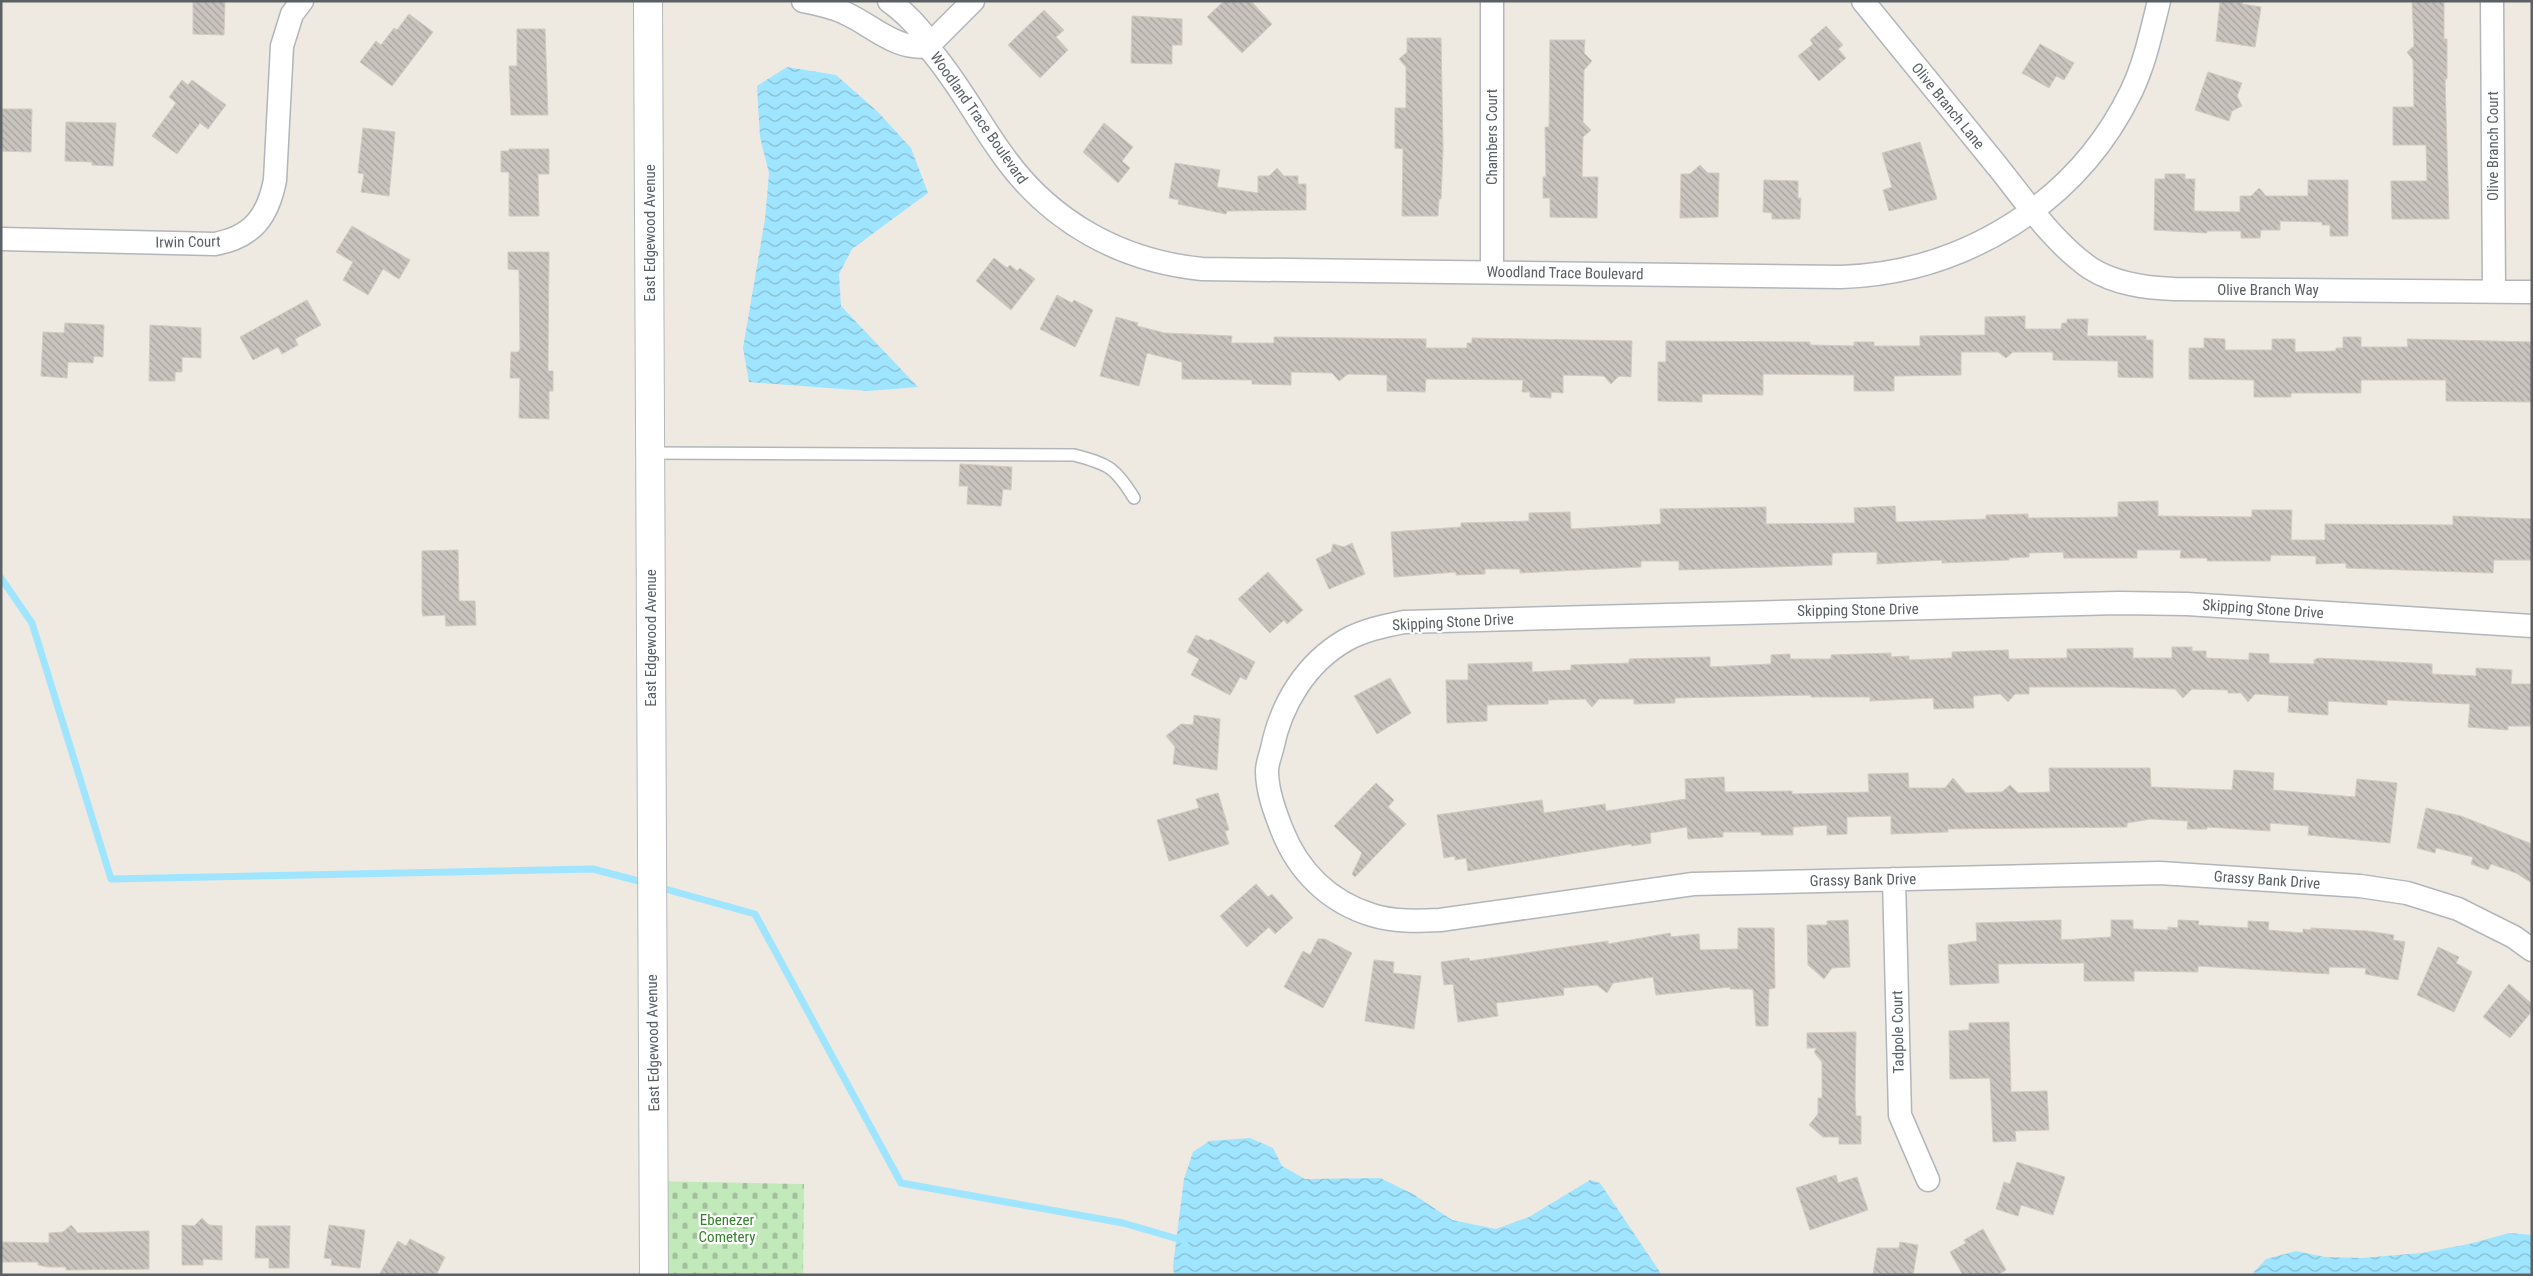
<svg xmlns="http://www.w3.org/2000/svg" width="2533" height="1276" font-family="'Roboto Condensed',sans-serif">
  <style>
    .cemetery { fill: url(#cemetery-stones) }
    .water { fill: url(#water-waves) }
    .lines { fill: none; stroke-linecap: round; stroke-linejoin: round }
    .stream { stroke: #a0e5ff; stroke-width: 7 }
    .building { fill: url(#building-back-hatch); stroke: #d4cabf }
    .service-casing { stroke: #b2b6ba; stroke-width: 14 }
    .minor-casing { stroke: #b2b6ba; stroke-width: 25 }
    .secondary-casing { stroke: #b3b9bd; stroke-width: 30 }
    .service { stroke: #fff; stroke-width: 11 }
    .minor { stroke: #fff; stroke-width: 22 }
    .secondary { stroke: #fff; stroke-width: 28 }
    .labels { text-anchor: middle; dominant-baseline: central; stroke-width: 4.5; stroke-linejoin: round; paint-order: stroke }
    .street-label { font-size: 15px; fill: #5a6064; stroke: #fff }
    .park-label { font-size: 15px; fill: #35822b; stroke: #fff }
  </style>
  <defs>
    <pattern id="cemetery-stones" width="16" height="16" patternUnits="userSpaceOnUse" patternTransform="scale(1.25)"><rect width="16" height="16" fill="#c2e9ba"/><path d="M2 7V4a2 2 0 0 1 4 0v3zM10 15v-3a2 2 0 0 1 4 0v3z" fill="#a1c09b"/></pattern>
    <pattern id="water-waves" width="16" height="10" patternUnits="userSpaceOnUse" patternTransform="scale(1.25)"><rect width="16" height="10" fill="#a0e5ff"/><path d="M0 5q4-4 8 0t8 0" fill="none" stroke="#85bdd2"/></pattern>
    <pattern id="building-back-hatch" width="6" height="6" patternUnits="userSpaceOnUse" patternTransform="scale(1.25)"><rect width="6" height="6" fill="#c9c4be"/><path d="M-1 5l2 2M0 0l6 6M5-1l2 2" fill="none" stroke="#a6a39e"/></pattern>
  </defs>
  <rect width="100%" height="100%" fill="#eee9e1"/>
  <path class="cemetery" d="M654 1181 804 1184 803 1275H654Z"/>
  <path class="water" d="M787 67 836 75 878 112 911 148 928 193 852 249 839 274 841 306 918 387 868 391 749 382 743 348 765 219 769 173 760 137 757 86Z
    M1250 1138 1273 1148 1282 1166 1305 1179 1380 1178 1413 1194 1452 1220 1496 1229 1529 1217 1590 1180 1600 1183 1662 1275H1174L1173 1266 1184 1179 1193 1152 1209 1141Z
    M2509 1233 2532 1235V1275H2251L2266 1259 2296 1251 2325 1257 2362 1258 2421 1253 2469 1244Z"/>
  <g class="lines">
    <path class="stream" d="M1 578 32 623 111 879 593 869 646 883
      M658 887 755 914 901 1183 1123 1223 1185 1241"/>
  </g>
  <path class="building" d="M193 1H225L224 35 193 34Z
    M1224 1H1251L1272 24 1242 53 1207 17Z
    M2220 1H2243L2242 4 2261 7 2255 47 2216 41Z
    M2412 1H2444V39H2447V79H2445L2449 219H2392L2391 181H2427L2426 145H2393V107H2414L2413 60 2407 52 2414 46Z
    M1044 10 1064 30 1056 37 1068 50 1040 78 1008 45Z
    M409 14 433 32 392 86 360 62 376 41 381 45 394 28 397 30Z
    M1132 16 1182 19V45H1172V64L1131 63Z
    M1826 26 1843 45 1838 49 1846 58 1819 81 1798 56 1813 44 1810 40Z
    M517 29H545L548 115H511L509 66H517Z
    M1407 38H1441L1443 149 1441 199H1439L1438 216H1402L1403 149 1395 148V108H1406V67L1399 59 1407 52Z
    M1550 40H1585L1584 53 1592 61 1584 70 1583 122 1591 130 1583 137 1582 177H1598L1597 218 1550 217V198H1543V177H1546L1545 127H1549Z
    M2040 44 2074 63 2064 80 2056 76 2049 88 2022 73Z
    M2208 72 2242 83 2237 96 2242 106 2232 111 2229 121 2195 110Z
    M182 80 188 85 192 80 226 105 208 129 200 123 177 154 152 136 176 103 169 97Z
    M1 109H32L31 152 1 151Z
    M66 122 116 123 113 166 92 165V162L65 161Z
    M1104 123 1133 147 1122 161 1130 168 1118 183 1083 152Z
    M363 128 395 132 389 196 361 192 364 174 358 173Z
    M1920 142 1937 199 1889 211 1883 190 1892 187 1882 153Z
    M509 149H549V174H538L539 216H509V172H501V151H509Z
    M1175 163 1220 170 1217 187 1258 193V176H1269L1277 168 1284 176H1298V184H1306V210L1227 211 1226 214 1178 204 1179 200 1169 198Z
    M1700 165 1708 173H1719L1718 217 1680 218 1681 174H1690Z
    M2165 174H2185V179H2195L2194 211 2240 212V196H2251L2259 188 2266 196H2308V180H2348V236H2330V225H2322V222L2280 221V230H2261L2260 238H2241V231H2207V233L2154 230 2155 179H2165Z
    M1764 180 1798 181V198H1801L1800 219H1772V213L1763 212Z
    M352 226 410 260 399 279 383 269 368 295 343 280 353 262 336 252Z
    M508 252H549L548 371H553V391H549V419L519 418 520 378H510L511 352H518L520 349 519 270 508 269Z
    M994 258 1007 268 1010 265 1017 271 1020 268 1035 279 1011 310 976 281Z
    M1057 295 1072 303 1074 300 1093 310 1075 347 1040 329Z
    M307 300 321 325 295 339 298 345 282 354 278 347 253 360 240 337Z
    M2025 316V329H2061L2062 323H2067V319H2088L2087 336H2146V340H2153V378L2118 377V361L2053 360V352H2013L2006 358 1998 352H1961V375L1894 376V391H1854V375L1763 374V395L1702 394V402L1658 401V362H1666V341L1810 342V345L1854 346V342H1874V346H1920V336L1985 335V317Z
    M1116 317 1138 323 1137 326 1165 333 1232 336 1231 343H1274V337L1426 339V348H1467V343H1472V338L1632 341 1631 377 1619 376 1611 384 1604 376 1563 375V393L1551 392V398L1530 397V392H1522L1523 380 1426 379 1425 392 1387 391V375L1348 374 1339 381 1332 373 1291 372V385L1252 384V380L1182 379V362L1147 353 1139 386 1100 376Z
    M65 323 104 325 103 357 94 356 93 363 68 362 67 378 41 376 43 332 64 333Z
    M150 325 201 328V358L182 357V372H175V381H149Z
    M2343 337H2361V347H2408L2407 339 2532 342V402L2446 401V380H2361V393H2291V397H2254V380L2189 379V348H2204V338L2225 339V350H2272V339H2295V352L2336 351V348H2343Z
    M960 464 1012 467 1011 490 1003 489 1001 506 967 504 968 486H959Z
    M2158 501V516L2252 517V510H2292L2291 540H2325V524L2453 525V516L2532 519V560H2494L2493 573 2346 568V563L2316 564V556L2271 555 2270 561H2207V558H2180L2181 550H2137V558H2064L2063 552 2029 553V557L2009 558V560L1942 563V560L1877 564V552L1832 553V565L1679 570V561H1641V567L1520 573V569H1485V574L1456 575V572L1394 577 1391 532 1461 527V523L1529 521V513L1570 512 1571 529 1661 524 1660 509 1766 507V524L1855 523 1854 508 1895 506 1896 522 1986 519V515L2028 514V518L2118 517V502Z
    M1352 543 1365 574 1329 589 1316 559 1331 552 1333 544 1344 547Z
    M458 550 459 601H475L476 625 446 626 445 615 423 616 422 613V551Z
    M1268 572 1303 610 1287 624 1284 620 1270 633 1238 599Z
    M1196 635 1208 641 1210 639 1255 662 1246 680 1240 677 1230 695 1191 675 1199 659 1187 652Z
    M2172 647H2192V651H2206V658L2249 660V653L2269 654V663L2314 664V660L2318 658 2432 664V674L2476 676V668L2512 670 2511 684H2532V726H2508V730L2468 727 2470 704 2387 700V705L2328 701V715L2288 712 2289 696 2255 694 2248 702 2241 693H2228V690L2192 689 2183 698 2175 689 2112 687H2029V694H2015L2008 702 2000 694 1973 696 1974 708 1934 709 1933 698 1870 701V697H1811V695L1675 698V703L1634 704V699H1599L1592 707 1585 699 1548 700V704L1487 705V721L1447 723 1446 680H1468V664L1532 662V672L1571 670V665L1629 663V659L1710 657V667L1771 664V655L1790 654V659H1831V655L1891 653V657L1909 656V660L1952 658V652L2008 650 2009 659 2067 658V649L2121 648H2133V658H2172Z
    M1390 678 1411 713 1377 734 1354 696Z
    M1194 715 1220 719 1217 770 1173 764 1175 747 1166 736 1181 724 1193 725Z
    M2049 768H2150L2151 787 2232 790 2234 770 2274 773 2273 790 2355 797 2357 779 2397 783 2390 843 2308 835 2309 826 2270 823V831L2207 827V829H2187L2188 821 2151 819 2127 823V827L1948 829V832L1891 834V816L1847 817V834L1827 835V825L1793 827V835H1761V832H1723V837L1688 839 1687 827 1650 833 1651 843 1632 846 1631 844 1468 871 1466 858 1455 860V856L1444 858 1437 815 1542 800 1544 813 1605 804 1606 811 1686 799 1685 779 1724 777 1725 792 1792 791V794L1869 792 1868 774 1908 773 1909 788H1945L1953 778 1966 793 2002 792 2010 785 2018 793 2050 792Z
    M1376 783 1394 800 1388 807 1406 824 1355 877 1352 874 1362 853 1334 826Z
    M1218 793 1229 830 1225 831 1229 844 1169 861 1157 820 1199 808 1196 799Z
    M2426 808 2461 816 2532 844V883L2516 873 2491 864 2488 870 2471 864 2473 857 2436 848 2435 853 2417 848Z
    M1256 884 1268 897 1272 894 1293 918 1275 934 1269 927 1247 947 1220 916Z
    M1848 920 1850 967 1832 968 1824 979 1808 965 1807 925H1827V921Z
    M2061 920V940L2111 937V920H2133V929L2168 930V927L2178 928V920L2199 921 2198 925 2248 928V921L2269 922 2268 930 2303 933V929L2311 930V928L2367 931 2394 935 2393 940 2405 942 2398 980 2365 974 2366 968 2329 967V974L2198 966V972L2134 971V981H2084V963L1998 964 1999 983 1950 985 1948 945 1977 941 1976 923Z
    M1738 928H1774L1775 988 1769 989 1768 1026H1756L1753 989H1730V987L1656 995 1653 977 1613 983 1607 993 1597 985 1563 988 1564 995 1496 1003 1498 1016 1458 1022 1453 984 1444 985 1441 962 1469 958 1470 961 1608 941V944L1670 933 1671 937 1699 934 1700 950 1738 949Z
    M1318 939H1325L1352 953 1323 1008 1284 987 1303 951 1310 955Z
    M2438 947 2459 957 2456 963 2472 972 2454 1012 2417 995Z
    M1374 960 1394 962 1393 973 1421 976 1414 1029 1365 1021Z
    M2509 984 2532 1004V1011L2510 1038 2483 1017Z
    M2009 1022 2011 1092 2047 1091 2049 1130 2015 1131 2016 1141 1993 1142 1990 1078 1950 1079 1949 1031 1969 1030V1023Z
    M1856 1032 1855 1098 1856 1116H1861V1144H1839V1137H1823L1809 1125 1818 1114V1098H1822V1062L1814 1052 1817 1048H1807V1033Z
    M2017 1162 2065 1177 2053 1215 2021 1205 2018 1216 1996 1209 2004 1182 2010 1184Z
    M1836 1175 1838 1183 1857 1177 1868 1210 1810 1230 1796 1188Z
    M202 1218 209 1225 222 1226V1260L203 1259V1265H182V1225L194 1226Z
    M71 1225 78 1233 149 1231V1269L66 1270V1267H48L38 1265V1262H1V1242L49 1243V1233L63 1232Z
    M329 1225 365 1230 360 1268 331 1265 332 1259 324 1258Z
    M256 1226H290L289 1268H269V1258H255Z
    M1983 1229 2006 1270 1997 1275H1963L1950 1252 1966 1243 1964 1240Z
    M410 1239 445 1257 436 1275H379L398 1241 406 1246Z
    M1900 1242 1918 1245 1913 1275H1873L1877 1248H1899Z"/>
  <g class="lines">
    <g class="service-casing">
      <path id="service" d="M650 453 1074 455C1108 464 1115 467 1134 498"/>
    </g>
    <g class="minor-casing">
      <path id="minor" d="M803 1C817 4 834 7 847 14 873 26 897 51 928 46
        M889 1C903 11 914 22 924 35 928 40 928 46 932 52 960 85 979 123 1005 158 1052 223 1122 261 1202 269L1841 277C1964 273 2077 203 2131 92 2145 63 2151 33 2159 1
        M1863 1C1908 57 1953 112 1998 167 2026 202 2053 242 2090 268 2115 284 2145 288 2174 289L2532 292
        M2492 1 2494 291
        M928 46 973 1
        M1 239 215 244C253 237 268 216 275 180L282 46 292 14 302 1
        M1492 272V1
        M2532 626 2187 604 2119 603 1404 622C1384 626 1364 630 1346 640 1306 663 1281 704 1272 749 1270 756 1267 764 1267 771 1267 791 1275 812 1282 830 1298 871 1329 902 1372 915 1394 922 1418 921 1440 920L1693 884 2160 873 2360 886 2407 893 2458 909 2514 937 2532 950
        M1894 879 1900 1115 1928 1180"/>
    </g>
    <g class="secondary-casing">
      <path id="secondary" d="M648 1 654 1275"/>
    </g>
    <use href="#service" class="service"/>
    <use href="#minor" class="minor"/>
    <use href="#secondary" class="secondary"/>
  </g>
  <g class="labels">
    <g class="street-label">
      <text transform="translate(1948 106) rotate(51)">Olive Branch Lane</text>
      <text transform="translate(979 118) rotate(55)">Woodland Trace Boulevard</text>
      <text transform="translate(1492 137) rotate(-90)">Chambers Court</text>
      <text transform="translate(2493 146) rotate(-90)">Olive Branch Court</text>
      <text transform="translate(650 233) rotate(-90)">East Edgewood Avenue</text>
      <text transform="translate(188 242) rotate(-1)">Irwin Court</text>
      <text transform="translate(1565 273) rotate(1)">Woodland Trace Boulevard</text>
      <text x="2268" y="290">Olive Branch Way</text>
      <text transform="translate(2263 609) rotate(4)">Skipping Stone Drive</text>
      <text transform="translate(1858 610) rotate(-1)">Skipping Stone Drive</text>
      <text transform="translate(1453 622) rotate(-3)">Skipping Stone Drive</text>
      <text transform="translate(651 638) rotate(-90)">East Edgewood Avenue</text>
      <text transform="translate(1863 880) rotate(-1)">Grassy Bank Drive</text>
      <text transform="translate(2267 880) rotate(4)">Grassy Bank Drive</text>
      <text transform="translate(1898 1032) rotate(-91)">Tadpole Court</text>
      <text transform="translate(653 1043) rotate(-91)">East Edgewood Avenue</text>
    </g>
    <g class="park-label">
      <text x="727" y="1220">Ebenezer<tspan x="727" dy="17">Cometery</tspan></text>
    </g>
  </g>
  <rect width="2533" height="1276" fill="none" stroke="#5a6064" stroke-width="5"/>
</svg>
